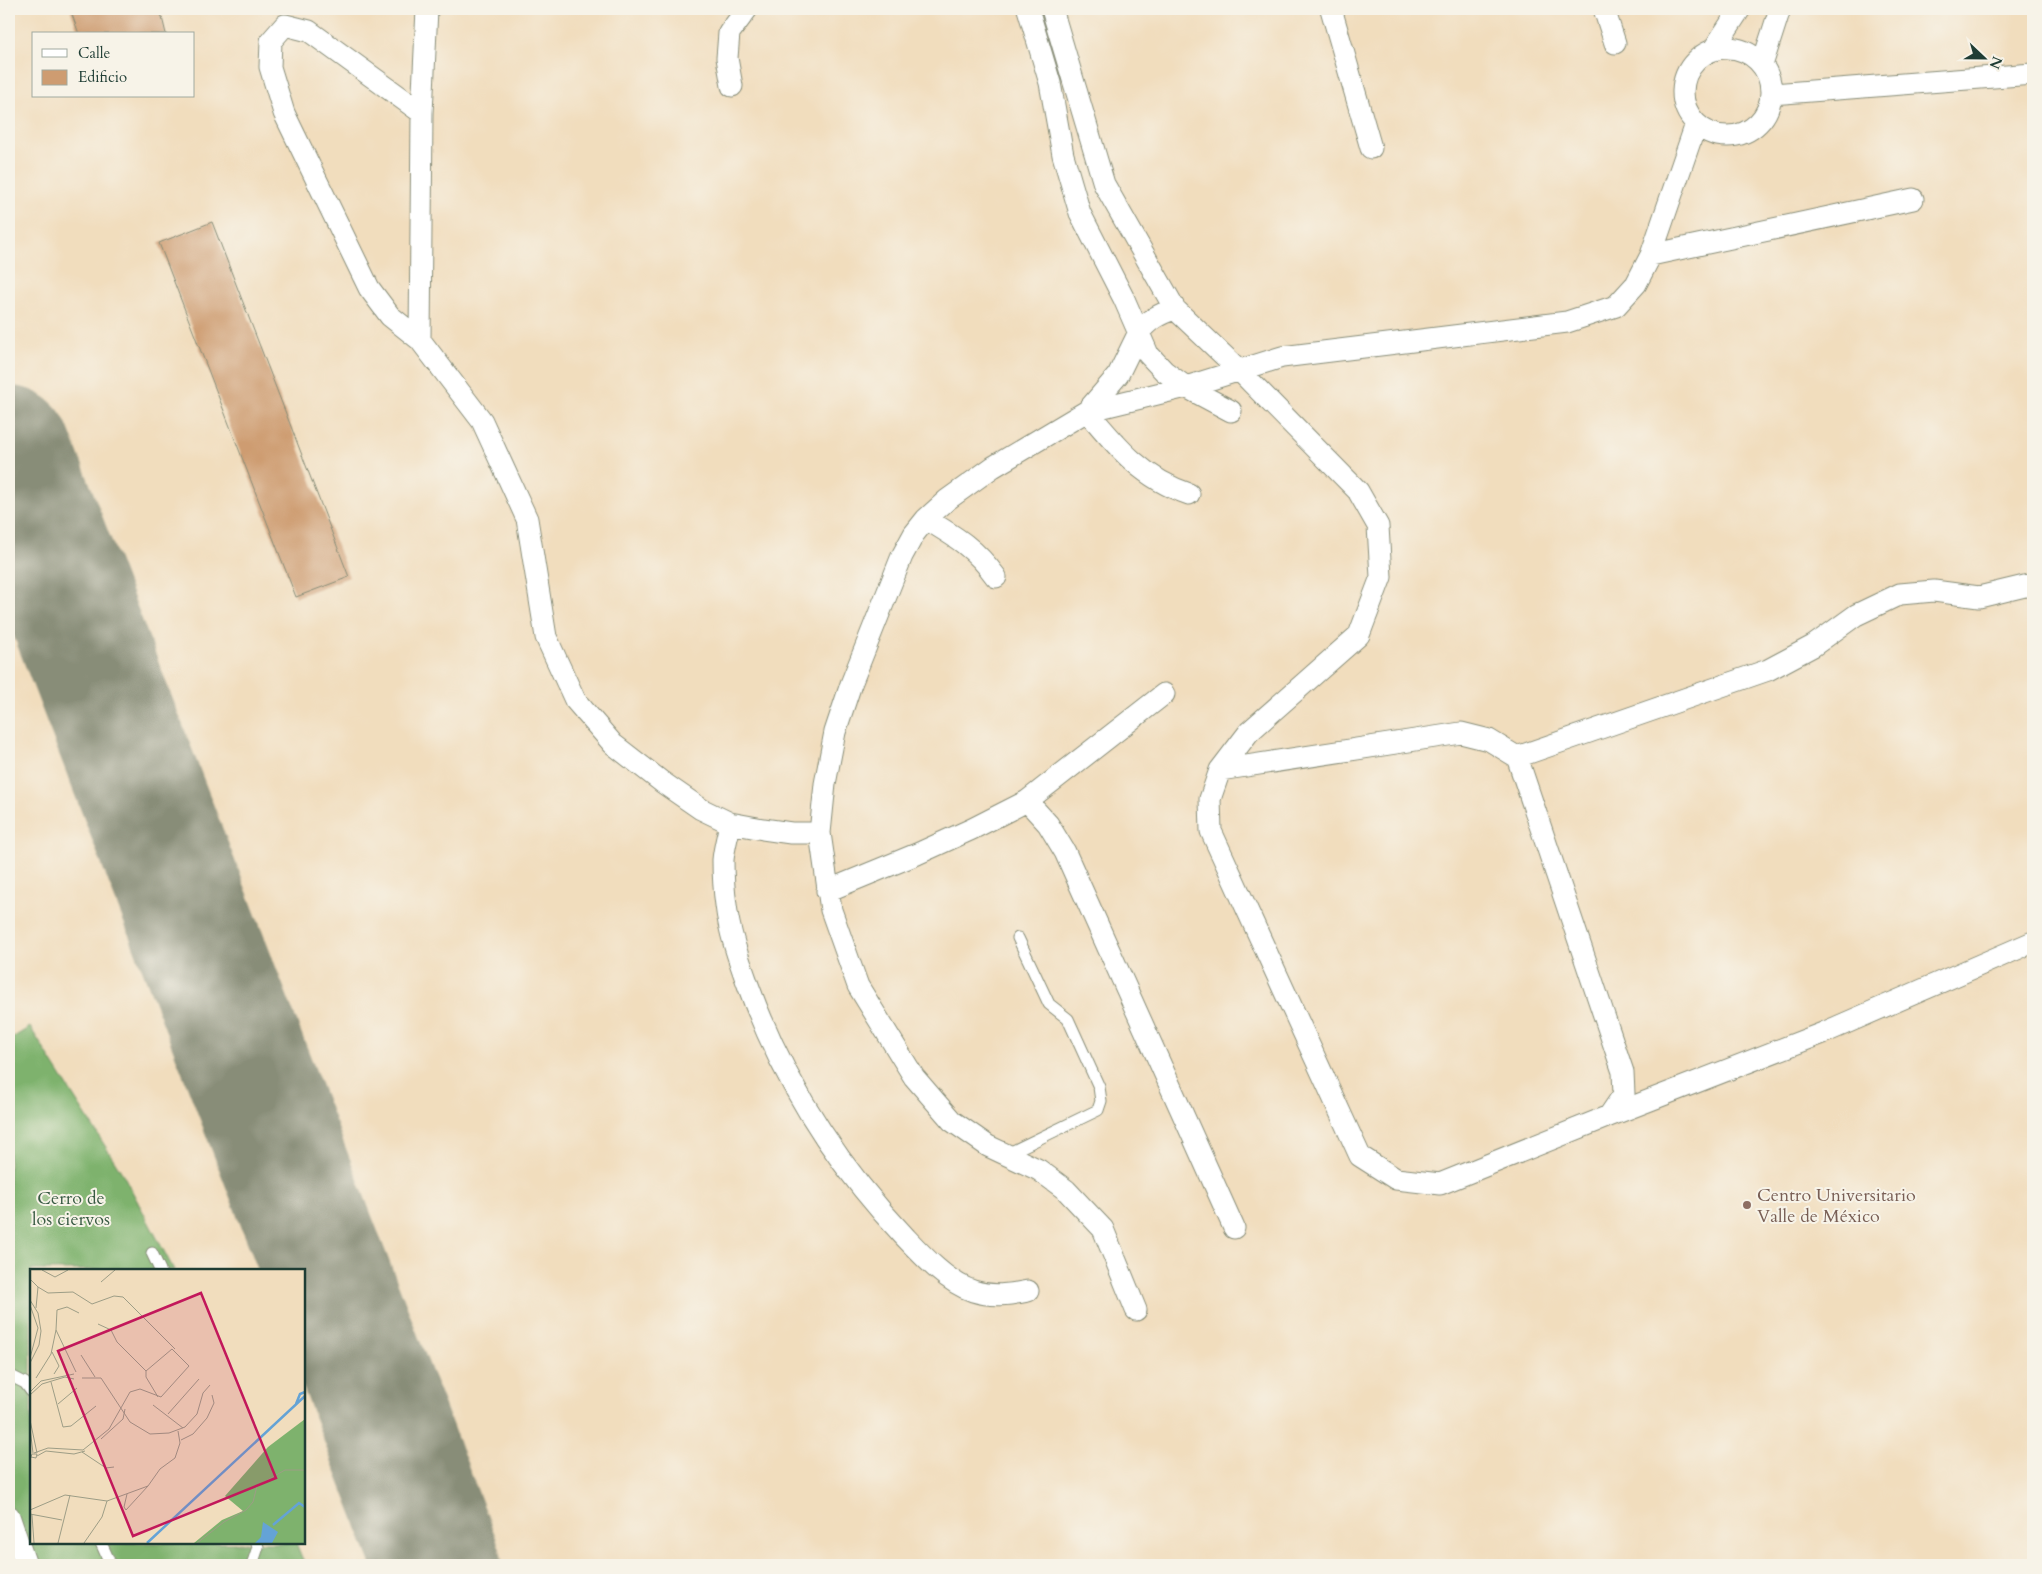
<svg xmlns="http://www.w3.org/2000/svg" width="2042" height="1574" font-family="Cardo,serif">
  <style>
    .forest { fill: #7eb26d; stroke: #4e7850 }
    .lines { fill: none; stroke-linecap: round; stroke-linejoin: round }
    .runway { stroke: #888d78; stroke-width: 126 }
    .building { fill: #ce9c71 }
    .service-casing { stroke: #888d78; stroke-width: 13 }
    .minor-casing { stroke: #888d78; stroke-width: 23 }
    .service { stroke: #fff; stroke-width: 11 }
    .minor { stroke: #fff; stroke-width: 21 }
    .education-dot { fill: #8d6e63; stroke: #f7f3e8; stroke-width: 2 }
    .labels { text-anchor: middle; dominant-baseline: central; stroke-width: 4; stroke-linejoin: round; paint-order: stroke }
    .education-label { font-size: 18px; fill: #785e54; stroke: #f7f3e8; text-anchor: start }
    .park-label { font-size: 18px; fill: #385a43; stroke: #f7f3e8 }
    .inset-river { fill: none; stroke: #64a3d6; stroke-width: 2.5 }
    .inset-road { fill: none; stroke: #9d9d86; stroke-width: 1 }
    .view { fill: #c2185b; fill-opacity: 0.15; stroke: #c2185b; stroke-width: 2.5 }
    .inset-edge { fill: none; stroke: #1f3d34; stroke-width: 2.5 }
  </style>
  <rect width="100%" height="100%" fill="#f7f3e8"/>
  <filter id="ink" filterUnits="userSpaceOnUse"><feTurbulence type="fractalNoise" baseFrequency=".02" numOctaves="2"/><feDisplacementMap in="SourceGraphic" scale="10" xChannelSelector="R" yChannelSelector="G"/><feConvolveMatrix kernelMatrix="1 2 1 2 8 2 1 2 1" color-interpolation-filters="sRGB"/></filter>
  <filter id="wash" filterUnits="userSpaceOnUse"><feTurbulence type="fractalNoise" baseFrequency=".0096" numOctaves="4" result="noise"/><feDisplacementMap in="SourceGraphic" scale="20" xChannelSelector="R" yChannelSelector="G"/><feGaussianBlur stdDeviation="1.12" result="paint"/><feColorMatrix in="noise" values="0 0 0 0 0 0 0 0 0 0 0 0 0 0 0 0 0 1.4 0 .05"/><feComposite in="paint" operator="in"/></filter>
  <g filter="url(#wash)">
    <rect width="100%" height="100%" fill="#f1ddbd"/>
    <path class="forest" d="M30 1027 124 1176 174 1270H31V1543H296L305 1565H9V1040Z"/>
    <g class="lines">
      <path class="runway" d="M9 449 439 1565"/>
    </g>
    <g id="blocks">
      <path class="building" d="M70 9H160L166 34H79Z
        M212 222 349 577 296 597 159 243Z"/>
    </g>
  </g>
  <g filter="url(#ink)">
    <use href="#blocks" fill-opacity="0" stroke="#888d78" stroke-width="1"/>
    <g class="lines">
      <g class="service-casing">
        <path id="service" d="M1007 1154 1098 1110 1101 1101 1099 1087 1068 1019 1049 1004 1018 938
          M152 1253 160 1270
          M9 1375 25 1383 31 1391
          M101 1543 111 1565
          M252 1565 258 1547 257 1543"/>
      </g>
      <g class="minor-casing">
        <path id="minor" d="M427 9 422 113 420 340 482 421 527 519 546 637 575 700 613 744 662 782 701 809 730 823 763 829 791 833H820
          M1028 9 1050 83 1063 155 1080 213 1124 299 1148 354 1164 371 1186 387 1231 411
          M1052 9 1104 184 1175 309 1238 369 1358 491 1378 526 1381 577 1359 635 1249 732 1220 770 1210 799 1211 831 1360 1156 1396 1179 1440 1184 1609 1116 1624 1094 1623 1072 1517 757
          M1331 9 1371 148
          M1604 9 1615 43
          M1683 92a44 44 0 1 1 88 0a44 44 0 1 1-88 0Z
          M1713 50 1740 9
          M1762 65 1780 9
          M732 86 727 58 729 33 747 9
          M1771 94 2033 74
          M1651 255 1913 199
          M420 340 390 316 369 288 284 113 270 67 271 41 285 25 309 31 422 113
          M1087 411 1118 375 1139 332C1150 319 1159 314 1175 309
          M1087 411C1117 447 1143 479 1189 494
          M926 519C956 537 975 548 996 577
          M1220 770 1461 733 1489 740 1517 757 1768 670 1813 646 1856 615 1900 594 1934 591 1979 597 2033 584
          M1027 801 1048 824 1065 852 1234 1228
          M730 823C728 835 724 848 723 860 723 874 724 891 726 905 729 932 739 960 748 985 782 1079 837 1165 905 1237 922 1255 948 1283 973 1291 992 1297 1009 1295 1028 1291
          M827 891 917 854 972 829 1027 801 1164 694
          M1609 1116 1823 1033 2033 942
          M1136 1310 1103 1229 1083 1208 1066 1190 1039 1170 988 1146 952 1121 914 1077 858 986 831 910 820 833 825 784 835 732 851 684 902 556 914 534 926 519 947 500 993 467 1087 411 1186 387 1282 357 1567 322 1616 306 1636 284 1651 255 1696 124
          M9 1516 26 1565"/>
      </g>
      <use href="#service" class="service"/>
      <use href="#minor" class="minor"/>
    </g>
  </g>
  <circle class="education-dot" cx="1747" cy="1205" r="5"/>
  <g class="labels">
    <g class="education-label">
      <text x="1757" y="1195">Centro Universitario<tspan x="1757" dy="21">Valle de México</tspan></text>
    </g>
    <g class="park-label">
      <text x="71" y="1198">Cerro de<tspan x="71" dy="21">los ciervos</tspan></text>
    </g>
  </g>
  <g transform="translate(30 1269)">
    <rect width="275" height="275" fill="#f1ddbd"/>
    <path d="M275 150V274H164L192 251 213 242 195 227 238 178Z" fill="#7eb26d"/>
    <path d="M233 253 248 263 242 274H225L231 268Z" fill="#64a3d6"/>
    <path class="inset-river" d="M266 135 270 125 275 123M243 256 269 234 275 238M117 274 275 127"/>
    <path class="inset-road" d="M12 1 25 8 38 1M0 10 8 18 6 39M71 13 85 1M8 18 18 24 43 23 62 35 84 27 93 28 145 80M0 31 8 44 11 62 9 76 0 94M0 36 8 59 0 89M68 55 81 61 87 73 116 102V108L128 128M26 61 27 41 37 38 49 44M22 83 29 97 24 105M51 86 65 108M6 109 21 85 26 61 46 103M52 109H71L100 153 120 165 139 164 155 158 167 145 173 124 180 116M21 113 33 158 41 157 66 137M0 123 11 112 44 105M0 126 12 115 35 108 44 110M28 135 47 119M123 136 153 159M138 145 169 110M0 151 7 184M0 159 3 184M71 170 93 150 95 140M151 171 163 165 177 149 184 134 182 126M52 183 76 199 84 198M4 184 18 179 53 181 79 160 100 123 110 120 131 128 159 97 142 80 116 102M7 187 16 182 44 185 55 182M0 191 2 185H7L6 189 1 188M97 225 94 238 96 241 118 217M0 241 35 226 77 232 118 217 130 200 145 189 150 174 148 162M0 245 32 251M2 246 4 274M28 274 40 226M54 274 72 248 77 232M167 274 194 253 216 241 223 233 227 217 255 201H275"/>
    <path class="view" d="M171 24 246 209 103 267 28 82Z"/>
    <rect width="275" height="275" class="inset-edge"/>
  </g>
  <rect width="2042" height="1574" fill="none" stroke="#f7f3e8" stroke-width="30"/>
  <rect x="32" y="32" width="162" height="65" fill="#f7f3e8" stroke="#a1aaa0"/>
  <rect x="42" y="49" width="25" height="8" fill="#ffffff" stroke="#a1aaa0"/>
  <text x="78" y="58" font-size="15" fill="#1f3d34">Calle</text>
  <rect x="42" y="70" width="25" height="15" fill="#ce9c71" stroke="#a1aaa0"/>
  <text x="78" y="82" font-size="15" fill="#1f3d34">Edificio</text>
  <g transform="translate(1984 58) rotate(112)" stroke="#f7f3e8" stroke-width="4" paint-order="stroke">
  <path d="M0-4L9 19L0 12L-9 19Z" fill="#1f3d34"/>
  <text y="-8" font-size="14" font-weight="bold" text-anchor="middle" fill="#1f3d34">N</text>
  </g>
</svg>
